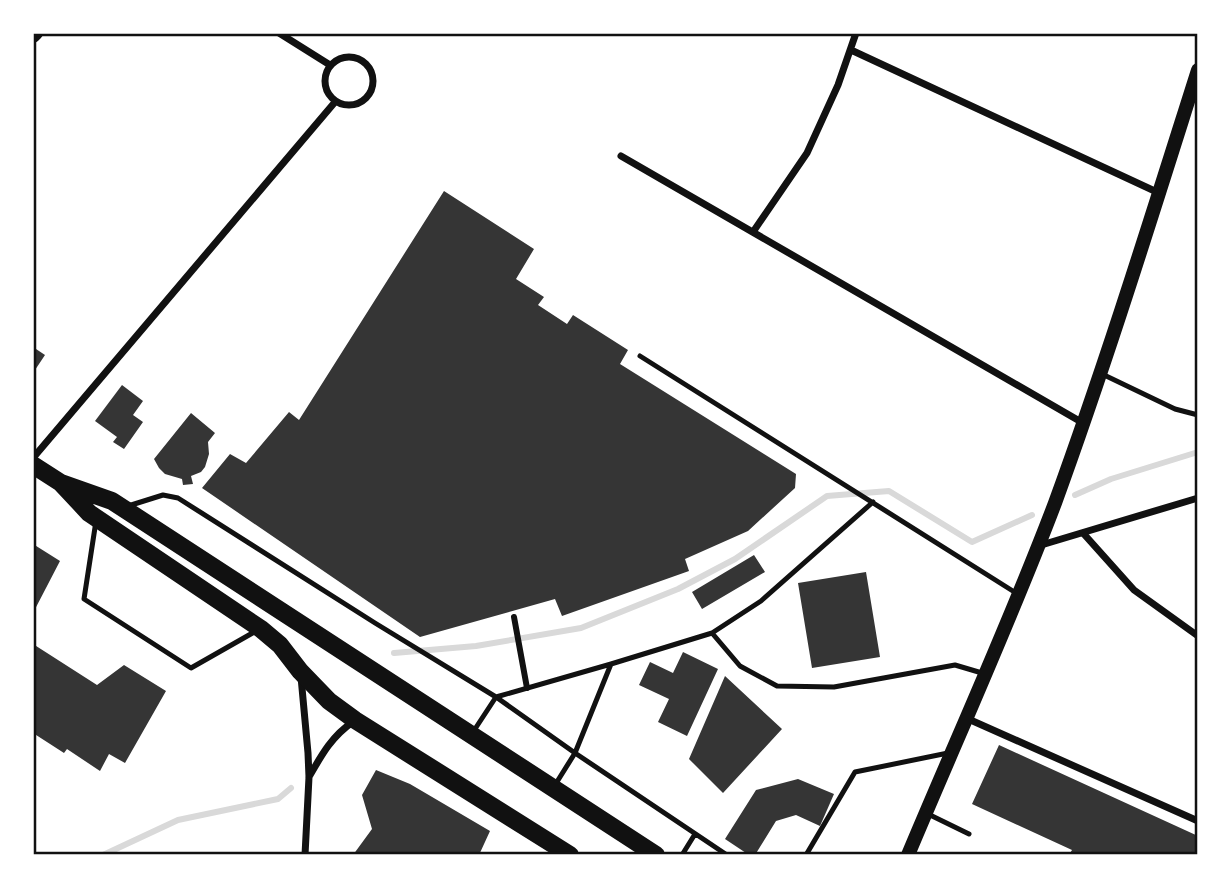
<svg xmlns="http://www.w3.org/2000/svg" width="1231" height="888" font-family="Commissioner,sans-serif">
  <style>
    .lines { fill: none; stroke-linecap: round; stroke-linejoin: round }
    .stream { stroke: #d9d9d9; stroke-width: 6 }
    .building { fill: #353535 }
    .service { stroke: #111; stroke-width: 5 }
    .pedestrian { stroke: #111; stroke-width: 6 }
    .minor { stroke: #111; stroke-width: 7 }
    .secondary { stroke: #111; stroke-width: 14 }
    .primary { stroke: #111; stroke-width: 18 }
    .neatline { fill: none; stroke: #111; stroke-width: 2.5 }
  </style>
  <rect width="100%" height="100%" fill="#fff"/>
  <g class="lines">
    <path class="stream" d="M1075 495 1111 479 1198 452
      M394 653 476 646 581 628 678 589 735 559 827 496 889 491 972 542 1032 515
      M103 855 178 820 278 799 291 788"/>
  </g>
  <path class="building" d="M444 191 534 249 516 279 544 297 538 305 567 324 573 315 628 350 620 364 796 474 795 488 748 531 685 559 689 571 562 616 555 599 420 637 202 488 230 454 246 463 289 412 299 420Z
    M33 347 45 355 33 373Z
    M122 385 143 401 133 415 143 422 124 449 113 442 117 437 95 421Z
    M191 413 215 433 208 442 209 454 205 467 201 472 191 476 193 484 183 485 182 479 165 474 159 468 154 459Z
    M33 544 60 561 33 613Z
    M754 555 765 572 702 609 692 592Z
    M866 572 880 657 812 668 798 583Z
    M33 644 97 685 124 665 166 691 125 763 109 754 100 771 67 749 64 753 33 733Z
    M683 652 718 669 687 736 658 722 669 699 639 685 650 662 673 673Z
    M725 676 782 729 723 793 689 759Z
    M999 745 1198 836V855H1069L1072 850 972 804Z
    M376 770 410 784 490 831 479 855H353L372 829 362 795Z
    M798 779 834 794 820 826 796 815 776 821 755 855H749L725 839 756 790Z"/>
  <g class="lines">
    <path class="service" d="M640 356 1016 593
      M1102 374 1175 409 1198 415
      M128 506 163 495 178 498 375 623 496 697 575 753 727 855
      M96 521 84 599 191 668 256 631
      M712 633 740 666 777 686 834 687 955 665 982 673
      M473 732 496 697 611 664 712 633 761 601 873 502
      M555 785 575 753 611 664
      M928 814 969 834
      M682 855 695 834
      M806 855 855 772 948 753"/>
    <path class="pedestrian" d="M514 617 527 688"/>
    <path class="minor" d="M279 33 330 65
      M851 50 1159 193
      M325 81a24 24 0 1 1 48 0a24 24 0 1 1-48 0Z
      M621 156 1083 423
      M753 232 807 153 838 85 856 33
      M33 458 335 102
      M1083 533 1134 590 1198 636
      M1038 546 1198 498
      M301 677 308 753 309 777 305 855
      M966 718 1198 821
      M309 777C322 754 332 736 354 721"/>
    <path class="secondary" d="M33 36 36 33
      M908 855C957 738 1010 622 1055 503 1107 360 1152 215 1198 70"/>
    <path class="primary" d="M33 465 61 483 89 513 261 629 280 645 300 671 329 701 355 720 570 855
      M61 483 112 501 656 855"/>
  </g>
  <rect width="1231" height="888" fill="none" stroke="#ffffff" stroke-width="70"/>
  <rect x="35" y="35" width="1161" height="818" class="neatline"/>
</svg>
